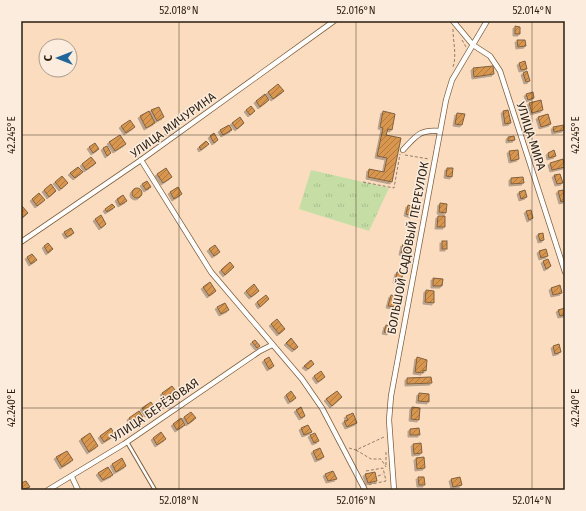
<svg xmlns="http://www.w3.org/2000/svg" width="586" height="511" viewBox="0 0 586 511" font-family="'Fira Sans',sans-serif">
<defs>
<pattern id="park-tufts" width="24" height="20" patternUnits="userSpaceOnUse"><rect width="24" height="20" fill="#c6dea6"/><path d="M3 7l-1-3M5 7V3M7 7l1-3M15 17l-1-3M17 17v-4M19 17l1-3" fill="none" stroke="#aabe8e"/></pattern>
<pattern id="building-hatch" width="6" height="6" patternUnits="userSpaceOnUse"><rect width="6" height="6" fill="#d8964f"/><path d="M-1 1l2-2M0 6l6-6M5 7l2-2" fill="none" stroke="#af7a40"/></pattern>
<filter id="shadow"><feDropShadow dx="-2" dy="2" stdDeviation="0" flood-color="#0004"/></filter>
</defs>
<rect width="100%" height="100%" fill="#fbdcbf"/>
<!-- park -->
<path fill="url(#park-tufts)" d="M311,170L389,188L369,231L299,209Z"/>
<!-- building -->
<g fill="url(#building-hatch)" stroke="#81603e" filter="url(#shadow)">
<path d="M515,26L520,27V34H515Z"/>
<path d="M517,40H525L526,46L518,47Z"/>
<path d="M525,61L527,69L521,70L519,63Z"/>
<path d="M493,66L494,74L474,77L473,68Z"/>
<path d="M527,71L530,81L526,82L523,73Z"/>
<path d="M278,84L284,91L273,99L268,92Z"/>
<path d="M533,92L534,98L528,100L526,94Z"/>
<path d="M265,94L269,100L260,107L256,101Z"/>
<path d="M541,100L543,110L532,113L529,103Z"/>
<path d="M251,106L255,111L250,115L246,110Z"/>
<path d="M159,107L164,117L157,121L151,110Z"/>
<path d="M508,110L511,123L505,124L503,111Z"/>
<path d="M149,111L155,123L146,128L140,116Z"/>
<path d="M383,111L395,114L392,130L388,129L386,135L401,138L392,182L368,177L369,169L384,172L387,158L377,156L383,128L380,127Z"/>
<path d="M457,113L465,114L462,125L455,124Z"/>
<path d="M548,114L551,124L541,127L538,117Z"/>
<path d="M240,117L244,123L237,129L232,123Z"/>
<path d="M130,120L135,127L126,133L121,126Z"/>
<path d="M229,125L232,130L223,135L220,130Z"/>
<path d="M564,125V130L554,132L553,127Z"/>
<path d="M214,133L218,140L214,143L210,136Z"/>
<path d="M120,135L126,144L115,151L109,142Z"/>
<path d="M514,136L515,140L508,141V137Z"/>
<path d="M206,141L209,144L201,150L199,147Z"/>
<path d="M95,143L99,149L93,153L89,147Z"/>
<path d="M107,146L111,153L107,156L103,148Z"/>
<path d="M518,150L519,159L511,161L509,151Z"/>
<path d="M554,150L556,156L549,158L548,153Z"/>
<path d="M91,157L96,163L86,170L82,164Z"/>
<path d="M563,159L565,167L552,170L550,163Z"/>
<path d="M78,167L83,172L75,178L70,173Z"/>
<path d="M166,168L172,177L163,183L157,174Z"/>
<path d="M447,168H453L452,177L446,176Z"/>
<path d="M560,174L563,183L557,184L554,175Z"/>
<path d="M62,176L68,183L61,189L55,182Z"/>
<path d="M523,177L524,183L511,184V178Z"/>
<path d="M147,181L151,187L146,190L142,184Z"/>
<path d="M51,184L56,191L49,197L44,190Z"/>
<path d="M178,187L182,194L174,199L170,192Z"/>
<circle cx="137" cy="193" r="5"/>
<path d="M525,190L527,197L521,199L519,192Z"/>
<path d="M563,190L565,201L561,202L558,191Z"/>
<path d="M39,193L45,200L37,206L32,199Z"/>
<path d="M123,195L127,201L120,205L117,199Z"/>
<path d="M440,203L447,204L446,213L439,212Z"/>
<path d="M112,204L115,207L107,212L105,209Z"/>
<path d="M408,205L414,207L412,216L406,214Z"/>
<path d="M22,206L28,213L22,218L21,207Z"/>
<path d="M531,210L533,218L529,220L526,211Z"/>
<path d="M101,215L106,224L101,228L95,219Z"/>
<path d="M438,216H445V227H437Z"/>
<path d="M71,228L74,233L67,237L64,232Z"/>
<path d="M543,233L544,240L540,241L538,234Z"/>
<rect x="442" y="241" width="5" height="8"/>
<path d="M48,243L53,249L48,253L44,246Z"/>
<path d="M403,244L408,245L406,254L401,253Z"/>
<path d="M215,245L220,252L214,256L209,249Z"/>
<path d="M546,249L548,256L541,258L539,251Z"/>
<path d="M32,254L37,260L31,264L27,257Z"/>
<path d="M548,259L551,266L546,269L543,261Z"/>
<path d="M230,262L234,267L225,275L221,270Z"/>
<path d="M397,272L403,273L401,282L395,281Z"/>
<path d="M433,278L443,279L442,286H433Z"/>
<path d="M210,282L216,291L209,296L203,287Z"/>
<path d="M254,284L259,291L251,297L246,291Z"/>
<path d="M560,285L562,293L553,295L551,288Z"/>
<path d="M426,290L434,291V303L425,302Z"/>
<path d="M266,295L269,299L260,307L257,302Z"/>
<path d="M391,295L400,297L399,301L397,300L395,307L388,306Z"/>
<path d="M225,303L229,310L221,314L217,307Z"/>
<path d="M565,308V315L560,316L558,310Z"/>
<path d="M277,319L285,329L279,334L271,324Z"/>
<path d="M386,325L391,326L389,333L384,332Z"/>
<path d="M291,338L298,347L294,350L286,343Z"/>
<path d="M255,340L260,346L257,348L252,342Z"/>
<path d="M559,344L561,352L555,354L553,346Z"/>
<path d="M269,357L274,366L269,369L264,360Z"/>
<path d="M417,357L427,360L426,371L423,370V373L415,372Z"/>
<path d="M311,360L314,364L308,369L304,366Z"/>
<path d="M321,371L325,377L318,382L314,376Z"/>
<path d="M431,377L432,383L407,384V378Z"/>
<path d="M172,386L178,394L168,401L162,393Z"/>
<path d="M291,391L296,398L290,402L286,395Z"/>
<path d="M337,391L342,397L332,406L326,399Z"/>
<path d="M419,393L429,394V402L418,401Z"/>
<path d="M151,402L156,410L147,415L142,408Z"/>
<path d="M301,407L305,416L301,418L296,410Z"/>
<path d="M412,407L420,408L419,420L411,419Z"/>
<path d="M139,411L143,417L133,425L129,418Z"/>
<path d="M191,412L196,418L188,424L184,417Z"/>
<path d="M353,413L357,423L347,427L344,421L348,420L346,416Z"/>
<path d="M181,418L185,425L177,430L173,424Z"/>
<path d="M308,425L312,432L304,435L301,428Z"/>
<path d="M111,428L115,435L104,442L100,436Z"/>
<path d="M419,428L420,435H410V429Z"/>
<path d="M161,432L166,439L157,445L153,438Z"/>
<path d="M90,433L98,446L89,452L81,439Z"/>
<path d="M315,433L319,441L314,443L310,435Z"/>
<path d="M421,443L422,453L414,454L413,444Z"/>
<path d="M320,448L324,457L317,460L313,451Z"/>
<path d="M67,451L73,460L62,467L56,457Z"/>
<path d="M424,457L425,468L417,469L416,458Z"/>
<path d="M122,458L126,466L116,472L112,464Z"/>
<path d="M108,467L113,475L103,480L98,473Z"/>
<path d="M333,471L337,479L328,481L325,474Z"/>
<path d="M375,472L377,481L368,483L365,474Z"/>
<path d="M418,477H424L425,485H419Z"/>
<path d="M460,477L462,485L453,487L451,479Z"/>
<path d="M26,481L30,487L21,490V483Z"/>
</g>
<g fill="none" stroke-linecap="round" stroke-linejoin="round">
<!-- lane casing -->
<g stroke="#805f3e" stroke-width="4.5">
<path id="lane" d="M127,442L155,490"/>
</g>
<!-- street casing -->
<g stroke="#805f3e" stroke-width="6">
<g id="street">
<path d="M453,21L473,45L490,56L500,71L565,272"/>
<path d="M403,150C416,136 420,129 440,131"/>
<path d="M141,160L211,272L302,379L322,408L365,490"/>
<path d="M21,242L141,160L334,21"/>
<path d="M72,477L78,490"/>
<path d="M48,490L124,444L260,351L272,345"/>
<path d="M394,490L389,420L391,396L446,100L452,80L487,21"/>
</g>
</g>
<!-- path -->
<g stroke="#927c66" stroke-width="1" stroke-dasharray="3 2" stroke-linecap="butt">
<path d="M453,29C453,42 457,55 453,67"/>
<path d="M462,40L466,47"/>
<path d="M405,155L429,159"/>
<path d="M363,182L394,188L400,154"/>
<path d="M349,448L356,450L384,437"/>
<path d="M356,450L371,459H381L386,467"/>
<path d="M386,465V452"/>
<path d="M366,471L383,468L386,481L367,485"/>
<path d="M378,476L383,474"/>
</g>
<!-- lane -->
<use href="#lane" stroke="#fff" stroke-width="2.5"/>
<!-- street -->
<use href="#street" stroke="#fff" stroke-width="4.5"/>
</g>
<!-- ticks -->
<path fill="none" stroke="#2b1e0f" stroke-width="1" stroke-opacity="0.45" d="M179,21V490M356,21V490M532,21V490M21,135H565M21,408H565"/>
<g text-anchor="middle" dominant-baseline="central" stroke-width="3" stroke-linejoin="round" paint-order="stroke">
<!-- street labels -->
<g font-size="12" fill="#2b1e0f" stroke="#fcecde">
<text transform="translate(173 125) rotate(-36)">УЛИЦА МИЧУРИНА</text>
<text transform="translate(531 136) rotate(72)">УЛИЦА МИРА</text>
<text transform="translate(408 248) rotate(-79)">БОЛЬШОЙ САДОВЫЙ ПЕРЕУЛОК</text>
<text transform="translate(155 410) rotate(-34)">УЛИЦА БЕРЁЗОВАЯ</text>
</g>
</g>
<!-- border -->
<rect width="586" height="511" fill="none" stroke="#fcecde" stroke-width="44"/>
<!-- north arrow -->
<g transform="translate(58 58) rotate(270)"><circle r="19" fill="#fcecde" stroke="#a89a8b"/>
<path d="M0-3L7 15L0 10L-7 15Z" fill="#21669b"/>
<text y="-6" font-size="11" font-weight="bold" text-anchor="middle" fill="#2b1e0f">С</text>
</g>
<rect x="22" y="22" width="542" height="467" fill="none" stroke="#2b1e0f" stroke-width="1.5"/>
<g font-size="10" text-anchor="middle" fill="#2b1e0f">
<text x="179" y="14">52.018°N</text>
<text x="356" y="14">52.016°N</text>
<text x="532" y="14">52.014°N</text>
<text transform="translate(575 135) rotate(-90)" y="4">42.245°E</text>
<text transform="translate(11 135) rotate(-90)" y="4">42.245°E</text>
<text transform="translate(575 408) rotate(-90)" y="4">42.240°E</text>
<text transform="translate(11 408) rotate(-90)" y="4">42.240°E</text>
<text x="179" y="504">52.018°N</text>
<text x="356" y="504">52.016°N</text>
<text x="532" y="504">52.014°N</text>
</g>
</svg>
